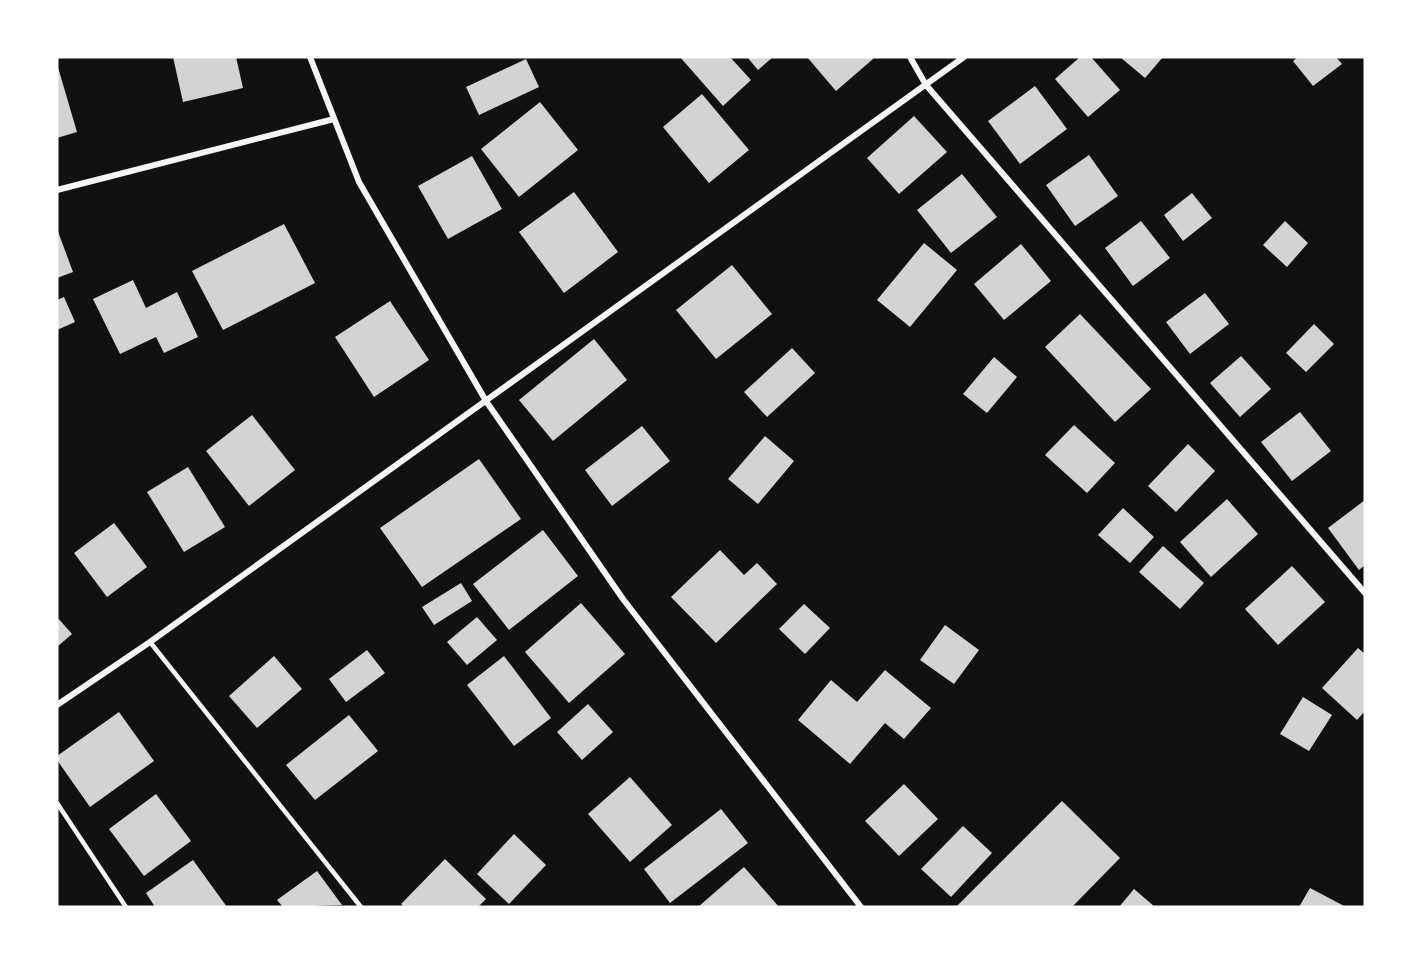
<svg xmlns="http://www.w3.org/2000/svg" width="1422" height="964" viewBox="0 0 1422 964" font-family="'Noto Sans',sans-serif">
<rect width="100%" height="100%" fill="#111"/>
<!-- building -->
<g fill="#d3d3d3">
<path d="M173,57H236L243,88L183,102Z"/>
<path d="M680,57H730L751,80L723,106Z"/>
<path d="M747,57H773L758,70Z"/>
<path d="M807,57H872L873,59L836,91Z"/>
<path d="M1080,57H1091L1120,90L1088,117L1055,79Z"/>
<path d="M1120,57H1163L1145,78Z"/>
<path d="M1298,57H1336L1342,64L1313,86L1293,61Z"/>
<path d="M526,59L539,87L479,115L466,87Z"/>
<path d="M57,64L77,132L57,138Z"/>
<path d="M1035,86L1067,129L1020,164L988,121Z"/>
<path d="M702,94L749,150L709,183L663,127Z"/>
<path d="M540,102L578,150L519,197L481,149Z"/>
<path d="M914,116L947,152L899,194L867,158Z"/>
<path d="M1089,155L1118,196L1075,226L1046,185Z"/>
<path d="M472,156L502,209L448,239L418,186Z"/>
<path d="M962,174L997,217L951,253L917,210Z"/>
<path d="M574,192L618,252L564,293L519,232Z"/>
<path d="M1192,193L1212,218L1183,241L1164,215Z"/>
<path d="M1141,221L1170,258L1133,286L1105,248Z"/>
<path d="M1285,221L1308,243L1287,267L1263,245Z"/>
<path d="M284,224L315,283L223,330L192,271Z"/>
<path d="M57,229L73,272L57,278Z"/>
<path d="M924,243L957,270L910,327L877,300Z"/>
<path d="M1021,244L1051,281L1004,320L974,284Z"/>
<path d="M732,265L772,314L716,359L676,310Z"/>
<path d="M133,280L146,308L177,292L198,337L164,353L156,337L120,354L93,299Z"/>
<path d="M1205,293L1229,324L1190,354L1166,322Z"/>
<path d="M64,297L75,322L57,330V300Z"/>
<path d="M390,301L429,360L374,397L335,337Z"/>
<path d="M1080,314L1151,389L1115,422L1045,347Z"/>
<path d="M1314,324L1334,344L1306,372L1286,353Z"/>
<path d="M594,339L627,380L553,441L519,400Z"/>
<path d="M792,348L815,373L767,417L744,392Z"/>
<path d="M1241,356L1271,389L1240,417L1210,383Z"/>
<path d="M994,357L1017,377L987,413L963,394Z"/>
<path d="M1300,412L1331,451L1292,481L1261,442Z"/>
<path d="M252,415L295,470L249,506L206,451Z"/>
<path d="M1074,425L1115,463L1087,493L1045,455Z"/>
<path d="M642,426L670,461L612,506L585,470Z"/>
<path d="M765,436L794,461L758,504L728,479Z"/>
<path d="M1188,444L1215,471L1176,512L1148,486Z"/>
<path d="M479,459L521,519L422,587L380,528Z"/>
<path d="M188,467L225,527L184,552L147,492Z"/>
<path d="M1227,499L1258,534L1211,577L1180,542Z"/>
<path d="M1365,500V565L1359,570L1328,528Z"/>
<path d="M1123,508L1154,537L1130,563L1098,535Z"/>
<path d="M114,523L147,567L107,597L74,553Z"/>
<path d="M543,530L578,576L509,630L473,584Z"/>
<path d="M1163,546L1204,583L1180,609L1139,572Z"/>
<path d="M720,550L744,575L757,563L777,584L716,643L671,597Z"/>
<path d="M1292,566L1325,602L1278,645L1245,609Z"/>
<path d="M461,583L472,601L434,625L422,607Z"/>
<path d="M581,603L625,654L569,703L525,652Z"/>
<path d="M804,604L830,628L805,654L779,629Z"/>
<path d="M57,617L72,634L57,647Z"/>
<path d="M477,617L497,640L467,665L447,642Z"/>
<path d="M945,625L979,650L954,684L920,660Z"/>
<path d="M1358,648L1365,654V711L1357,720L1322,688Z"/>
<path d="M367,650L385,673L346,702L329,679Z"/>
<path d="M274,656L302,689L257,728L229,696Z"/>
<path d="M504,656L551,718L514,746L467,685Z"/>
<path d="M885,670L931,708L904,739L885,723L850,764L798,720L831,680L857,702Z"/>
<path d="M1303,697L1332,715L1309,751L1280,734Z"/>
<path d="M588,704L613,732L582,760L557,732Z"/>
<path d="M119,712L154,761L90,807L57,760V756Z"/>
<path d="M349,715L378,751L315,800L286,765Z"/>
<path d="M630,777L672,825L630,862L588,814Z"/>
<path d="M904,784L938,819L899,856L865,821Z"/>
<path d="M156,794L191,841L144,876L109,829Z"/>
<path d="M1062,801L1120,858L1072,907H956Z"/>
<path d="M721,809L748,843L670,903L644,869Z"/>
<path d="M963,826L992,853L951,897L921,869Z"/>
<path d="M514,834L546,865L509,904L477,874Z"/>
<path d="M445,859L486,899L478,907H404L401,904Z"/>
<path d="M193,860L227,907H155L146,893Z"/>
<path d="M744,867L779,907H698Z"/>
<path d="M317,871L342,905L283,907L277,900Z"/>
<path d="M1310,888L1346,907H1299Z"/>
<path d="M1134,889L1155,907H1119Z"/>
</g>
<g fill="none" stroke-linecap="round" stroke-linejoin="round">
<!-- service -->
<g stroke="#f5f5f5" stroke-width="4.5">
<path d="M150,642L361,907"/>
<path d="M57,803L126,907"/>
</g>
<!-- minor -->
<g stroke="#f5f5f5" stroke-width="6">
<path d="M310,57L359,182L486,401L623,599L861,907"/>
<path d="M910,57L926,85L1365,593"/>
<path d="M57,190L334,119"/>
<path d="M57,705L150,642L964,57"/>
</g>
</g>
<!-- border -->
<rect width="1422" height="964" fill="none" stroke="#ffffff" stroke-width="117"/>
</svg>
